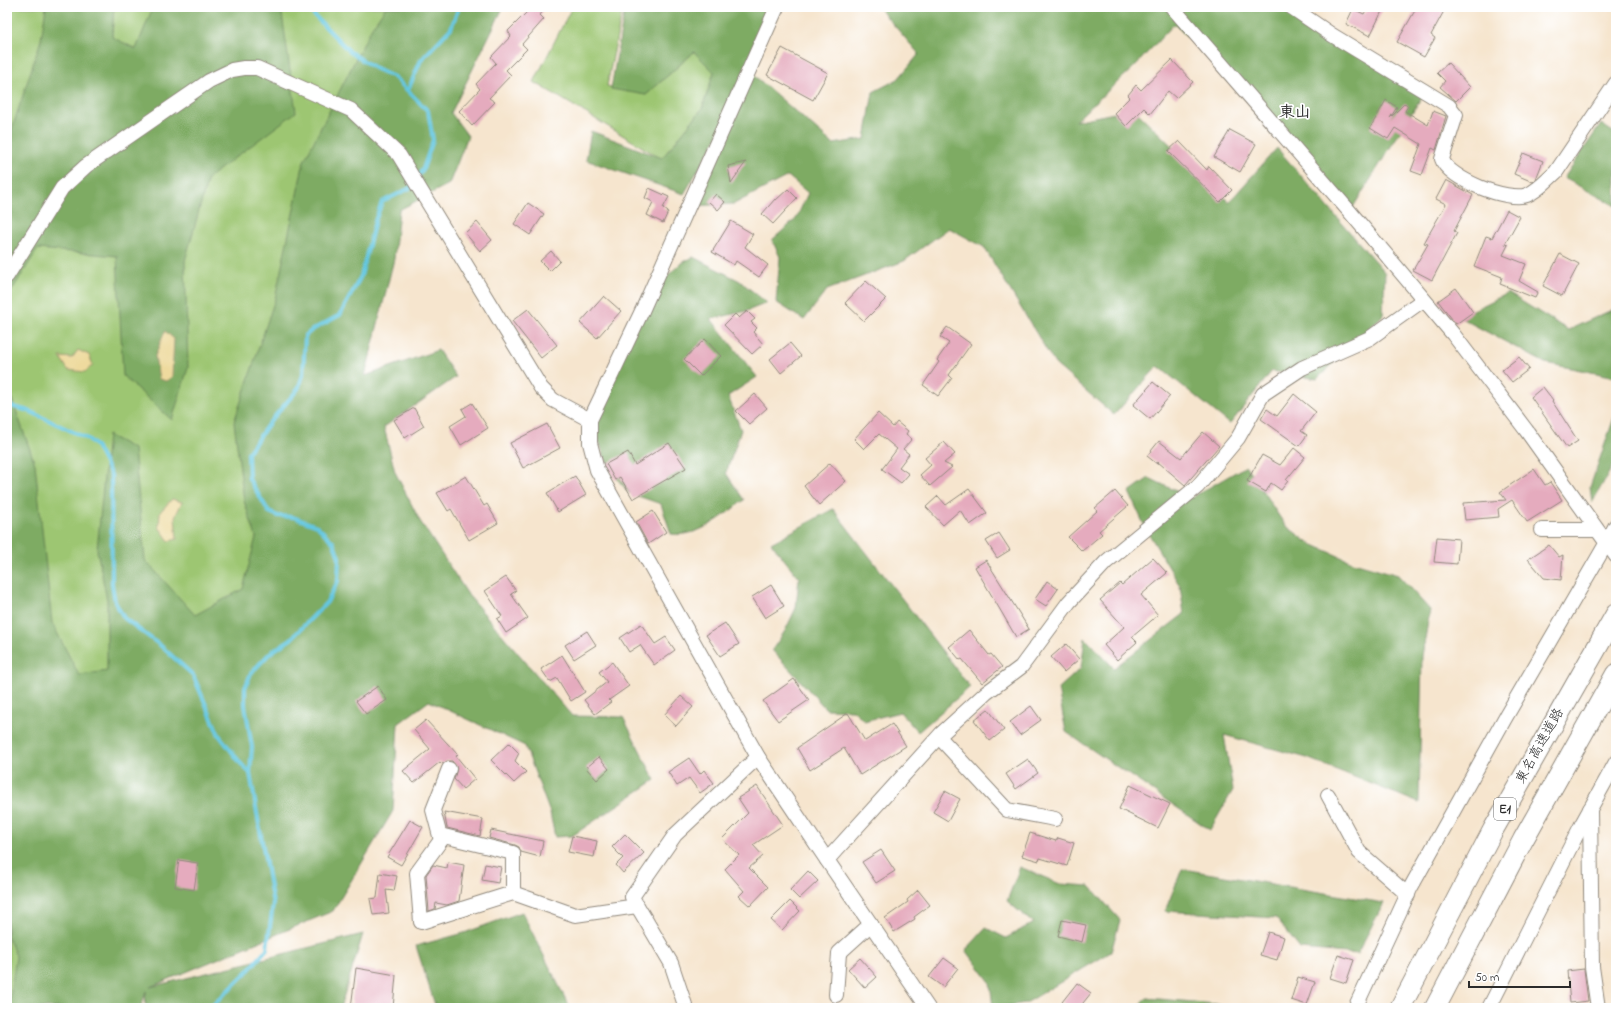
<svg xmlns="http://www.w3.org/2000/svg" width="1623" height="1015" viewBox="0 0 1623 1015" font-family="'Indie Flower','Klee One',sans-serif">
<rect width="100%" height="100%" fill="#fff"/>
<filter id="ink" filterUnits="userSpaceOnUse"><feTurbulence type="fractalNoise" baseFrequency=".025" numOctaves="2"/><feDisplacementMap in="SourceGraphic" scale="8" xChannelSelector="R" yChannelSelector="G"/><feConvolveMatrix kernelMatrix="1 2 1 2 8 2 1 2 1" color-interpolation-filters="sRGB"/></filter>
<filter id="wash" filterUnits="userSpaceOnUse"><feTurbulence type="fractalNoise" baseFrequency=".012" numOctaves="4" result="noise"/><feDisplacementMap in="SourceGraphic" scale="16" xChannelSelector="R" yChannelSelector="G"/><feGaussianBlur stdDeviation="0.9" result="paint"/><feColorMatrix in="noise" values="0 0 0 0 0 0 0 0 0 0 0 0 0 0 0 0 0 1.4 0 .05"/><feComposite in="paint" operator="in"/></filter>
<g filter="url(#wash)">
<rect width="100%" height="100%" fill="#f6e5ce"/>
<!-- green -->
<g fill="#9dc672" stroke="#64784e">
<path d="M7,7H440L355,422L78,1008H7Z"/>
<path d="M572,7H623L607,86L646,95L694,52L714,72L702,109L662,159L534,82Z"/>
</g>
<!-- forest -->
<g fill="#7eab64" stroke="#546b48">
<path d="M46,7H114L112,37L136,49L153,7H281L296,112L208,178L185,261L188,368L172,420L123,376L117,256L38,249L7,298V144L41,40Z"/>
<path d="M386,7H501L502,10L451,113L468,136L449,184L399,210L394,259L365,376L438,350L456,377L384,427L395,472L420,521L469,596L572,716L623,717L655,780L572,836L555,837L550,813L525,746L429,701L398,724L393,811L333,911L150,987L363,934L340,1008H145L146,991L141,1008H10L9,1006L16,956L7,935V394L12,399L35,464L52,623L79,675L107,671V600L97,550L108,435L134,449L145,560L195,615L243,589L256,537L244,501L234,422L275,299L304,161L372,27Z"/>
<path d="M625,7H767L730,113L749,71L833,144L865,139L873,92L898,79L919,54L878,7H1290L1425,92L1350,212L1242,88L1174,24L1134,67L1075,121L1134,109L1229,202L1277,148L1385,273L1383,315L1317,379L1272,371L1230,424L1158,366L1114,415L1055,364L984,247L949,228L904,261L827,290L804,320L776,302L780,257L772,240L796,219L808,193L788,176L734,204L689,206L725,124L684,194L586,160L591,131L662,158L702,109L714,72L694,52L646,95L611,89Z"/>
<path d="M1601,124L1616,134V206L1564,178Z"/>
<path d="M693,257L740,281L767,303L747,311L711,319L757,377L728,396L741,430L726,473L744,500C723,516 699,538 671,534L661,504L629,493L609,469L596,433L602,393L658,285L680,264Z"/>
<path d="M1508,293L1568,330L1616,308V377L1545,363L1459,317Z"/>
<path d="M1616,412V460L1592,503L1590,487Z"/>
<path d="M1246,466L1285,525L1309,543L1350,561L1398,575L1430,610L1422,656L1419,803L1307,758L1224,735L1233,790L1210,830L1066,732L1058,689L1081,668L1085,638L1114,668L1184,614L1180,586L1146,529L1129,492L1149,478L1191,498Z"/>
<path d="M833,509L970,687L918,732L900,712L864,721L853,710L826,709L772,650L785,631L796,608L799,578L771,543Z"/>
<path d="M1020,867L1060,884L1090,886L1120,920L1111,952L1026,1003L993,1008L990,982L966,950L986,928L1006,938L1033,923L1007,901Z"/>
<path d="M1182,869H1183L1384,903L1357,954L1300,949L1276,918L1165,911Z"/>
<path d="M522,912L570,1008H436L416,946L464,933Z"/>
<path d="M1147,998L1216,1004L1231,1008H1136Z"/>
</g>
<!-- sand -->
<g fill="#eeda9e" stroke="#8c8264">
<path d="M165,331L174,339L172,377L166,381L159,379L155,356Z"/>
<path d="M78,350L89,355L93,365L85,372L68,370L60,357L72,358Z"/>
<path d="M172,499L182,502L175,517L177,539L169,541L159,527L160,512Z"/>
</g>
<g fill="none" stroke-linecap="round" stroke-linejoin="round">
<!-- stream -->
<g stroke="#63c7e1" stroke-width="4">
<path d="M408,90L421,60L451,28L459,7"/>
<path d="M7,405L29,411L65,428L88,439L96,446L111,475L112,584L115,602L124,618L161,646L193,675L219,735L242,765L250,773"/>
<path d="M210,1008L248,971L267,949L273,904L250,773L252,747L245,705V688L251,673L270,653L291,639L327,602L338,581L339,557L333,542L317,526L293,517L278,516L269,512L249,479L248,453L269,423L298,389L303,375L305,336L312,330L340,315L361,276L375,221L382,202L410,188L423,169L433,140L428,111L394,77L376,69L350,52L306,7"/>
</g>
</g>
<g id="blocks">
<!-- building -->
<g fill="#e5abbe">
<path d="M532,7H546L540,15L544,19L522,44L527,49L506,70L511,75L489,98L495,102L472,126L459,111L480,89L476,84L496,63L491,57L511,36L508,31Z"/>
<path d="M1368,7H1384L1370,36L1346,24L1353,9L1364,14Z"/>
<path d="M1417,7H1436L1444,11L1431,35L1435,38L1424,57L1397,42Z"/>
<path d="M782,48L828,73L813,100L767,75Z"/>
<path d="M1172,60L1193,82L1176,98L1168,91L1150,114L1144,108L1126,126L1114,113L1130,97L1128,95L1136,85L1141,90Z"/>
<path d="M1448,63L1470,87L1456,101L1440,87L1445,81L1437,73Z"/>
<path d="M1386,100L1397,107L1390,118L1405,103L1408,106L1405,111L1428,125L1433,111L1446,116L1436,150L1432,148L1422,175L1411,171L1421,144L1395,128L1388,139L1370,128Z"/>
<path d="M1230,130L1256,144L1240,172L1214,157Z"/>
<path d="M1179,141L1207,170L1209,166L1232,190L1220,202L1168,151Z"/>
<path d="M1523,153L1543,161L1536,179L1533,182L1514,174Z"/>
<path d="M746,162L731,183L728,166Z"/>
<path d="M1446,180L1473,195L1454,231L1457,233L1432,280L1413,270L1428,244L1424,243L1446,204L1436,199Z"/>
<path d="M649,188L669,197L663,208L668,212L663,223L647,215L653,202L645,198Z"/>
<path d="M788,189L797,198L773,224L762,214L775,199L776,200Z"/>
<path d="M716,194L725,202L718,210L709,202Z"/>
<path d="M528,203L544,214L530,235L514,224Z"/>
<path d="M1507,210L1520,217L1505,244L1508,245L1503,255L1526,264L1519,281L1538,292L1535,298L1500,284L1502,277L1474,266L1486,236L1492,238Z"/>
<path d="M731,221L753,234L745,247L768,265L759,277L736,261L734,265L712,252Z"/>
<path d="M477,222L492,240L480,251L465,233Z"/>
<path d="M551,251L560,261L550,271L540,261Z"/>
<path d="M1560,254L1579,264L1562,296L1543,286Z"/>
<path d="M866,281L886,299L864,321L845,303Z"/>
<path d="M1456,288L1473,312L1456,324L1438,301Z"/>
<path d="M604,296L621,311L597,338L580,323Z"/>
<path d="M528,309L557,345L541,358L512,321Z"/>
<path d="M747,311L755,319L751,322L757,328L753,332L763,344L752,354L724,325L735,314L739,318Z"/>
<path d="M947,327L971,344L949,375L952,378L938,396L923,385L939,362L937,360L949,343L940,337Z"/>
<path d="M705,339L721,356L701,376L684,359Z"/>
<path d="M790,343L801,356L781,373L770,359Z"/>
<path d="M1519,357L1529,369L1512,382L1502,370Z"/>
<path d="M1153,382L1170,396L1150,419L1133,405Z"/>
<path d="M1543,387L1553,400L1552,401L1578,441L1567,448L1531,397Z"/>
<path d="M755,394L767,408L749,424L736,411Z"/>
<path d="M1294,394L1316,412L1301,431L1307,435L1299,446L1261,419L1267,409L1277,416Z"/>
<path d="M472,403L488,428L461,445L450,426L466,416L462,409Z"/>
<path d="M414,408L424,426L405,438L394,420Z"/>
<path d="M878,413L893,427L897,422L908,431L906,434L912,439L903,449L909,454L899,467L909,474L901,483L882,469L897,449L879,434L864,449L854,439Z"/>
<path d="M547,424L560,448L523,468L510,443Z"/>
<path d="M1203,432L1219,446L1185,485L1158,462L1157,464L1147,456L1159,441L1181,458Z"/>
<path d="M944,442L955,454L944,463L952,467L930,486L920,475L931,465L925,458Z"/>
<path d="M669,443L686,468L633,499L620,477L615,480L606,464L628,452L635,465Z"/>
<path d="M1294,448L1305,457L1286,480L1288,481L1281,490L1271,483L1266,492L1247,481L1262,455L1280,465Z"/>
<path d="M830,463L846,481L819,505L804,486Z"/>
<path d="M1534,469L1545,485L1550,482L1562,500L1527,522L1512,500L1498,509L1499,517L1465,520L1463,503L1506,500L1500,492Z"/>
<path d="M466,476L484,506L487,504L498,523L469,540L451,509L448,511L437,493Z"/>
<path d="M575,476L586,495L558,512L547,493Z"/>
<path d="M969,489L987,513L970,525L960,510L943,525L926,507L938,496L946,505Z"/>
<path d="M1115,491L1128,506L1099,531L1102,534L1082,551L1068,537L1097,511L1095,508Z"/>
<path d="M653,511L666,532L648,544L636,522Z"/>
<path d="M999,533L1010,550L997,558L986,541Z"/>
<path d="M1437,537L1459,539L1457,564L1434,562Z"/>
<path d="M1549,545L1559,557L1563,555L1561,580L1544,578L1528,559Z"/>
<path d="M1153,558L1167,573L1141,595L1158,615L1132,637L1137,642L1117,660L1104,645L1124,627L1100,600L1120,583L1122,585Z"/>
<path d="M986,560L1029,629L1016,637L975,567Z"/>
<path d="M506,577L516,591L511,594L528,618L506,633L497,619L502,616L485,591Z"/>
<path d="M1047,581L1058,589L1046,606L1035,599Z"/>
<path d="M771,585L784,606L765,618L752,597Z"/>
<path d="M725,623L739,644L720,656L706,635Z"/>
<path d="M641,624L655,644L666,637L675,650L654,665L640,645L629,652L620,638Z"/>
<path d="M969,630L989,655L991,654L1002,667L982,683L962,659L960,660L949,647Z"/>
<path d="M587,631L596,645L574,659L565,645Z"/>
<path d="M1066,644L1079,659L1064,672L1051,657Z"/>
<path d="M562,655L585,692L571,701L557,678L550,682L541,669Z"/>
<path d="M612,662L629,686L609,700L611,702L595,714L584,700L607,682L599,672Z"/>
<path d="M794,679L809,700L778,721L763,701Z"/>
<path d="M378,686L387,700L366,714L356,701Z"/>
<path d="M681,696L693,707L676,726L664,715Z"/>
<path d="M1031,706L1041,720L1020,735L1010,722Z"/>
<path d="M988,709L1004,730L990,741L974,720Z"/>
<path d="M848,713L865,741L892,724L906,746L860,775L844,748L810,770L797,748Z"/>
<path d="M426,720L458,755L456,756L475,779L463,789L454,779L457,768L452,761H447L442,764L440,762L414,783L403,771L430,749L414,730Z"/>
<path d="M509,743L519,753L515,761L526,772L514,783L491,760Z"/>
<path d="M599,757L609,769L597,780L586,768Z"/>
<path d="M689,758L700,774L704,770L714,783L700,793L689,778L677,786L668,772Z"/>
<path d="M1028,759L1038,773L1016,789L1006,774Z"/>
<path d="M1130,785L1170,804L1158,828L1119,809Z"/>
<path d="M757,786L783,825L753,845L763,856L749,868L768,887L750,906L739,896L744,891L725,869L739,855L722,839L748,813L738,798Z"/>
<path d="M945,791L960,799L948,821L933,812Z"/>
<path d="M444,812L483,819L480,836L447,828Z"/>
<path d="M410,820L423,827L401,865L387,857Z"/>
<path d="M491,830L543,841L540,857L521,852L519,847L515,845L489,838Z"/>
<path d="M1030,833L1056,841L1058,838L1074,843L1067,866L1040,858L1039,861L1022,856Z"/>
<path d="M625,834L644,853L623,873L616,865L623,858L612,847Z"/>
<path d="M572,836L597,841L594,857L568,852Z"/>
<path d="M881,850L895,871L876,883L862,862Z"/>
<path d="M179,860L198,863L194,890L175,887Z"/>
<path d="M448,862L464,865L459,901L447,905L436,903L435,909L429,911L426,875L433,865L447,868Z"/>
<path d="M485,864L501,867L498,883L482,880Z"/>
<path d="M808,871L818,881L799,899L790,890Z"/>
<path d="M380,873L397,876L394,891L386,890L389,913L373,915L370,899L377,898Z"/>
<path d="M918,890L930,905L914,917L915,919L894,932L885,918L908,902L907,900Z"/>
<path d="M790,901L800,911L782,930L771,920Z"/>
<path d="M1062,920L1086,925L1082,942L1058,936Z"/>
<path d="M1268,932L1284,937L1277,960L1260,955Z"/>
<path d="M1338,955L1354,960L1346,983L1330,978Z"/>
<path d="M860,958L877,977L865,988L848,969Z"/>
<path d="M944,958L958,968L943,987L929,977Z"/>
<path d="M356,968L396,975L393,1008H351Z"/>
<path d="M1584,969L1588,1001L1570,1003L1567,971Z"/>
<path d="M1298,977L1315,982L1307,1005L1291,1000Z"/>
<path d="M1077,983L1091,993L1079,1008H1070L1062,1002Z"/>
</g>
</g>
</g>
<g filter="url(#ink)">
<use href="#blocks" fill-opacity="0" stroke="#90887c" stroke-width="1"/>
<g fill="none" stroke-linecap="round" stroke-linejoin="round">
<!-- minor casing -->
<g stroke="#90887c" stroke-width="16">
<g id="minor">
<path d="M777,7L642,311L590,420V443L597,470L758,757L827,860L928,1008"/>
<path d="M1172,7L1350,212L1453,334L1526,430L1616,556"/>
<path d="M1291,7L1332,35L1449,106L1456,115L1442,159C1448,179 1508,202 1527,195C1538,191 1548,179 1556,172L1616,83"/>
<path d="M7,276L62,188L86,166L209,81L232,70L244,68H257L351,110L399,155L541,388L553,400L590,420"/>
<path d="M1542,530H1596"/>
<path d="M939,737L1007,810L1055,819"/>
<path d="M1328,795L1359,852L1408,895"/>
<path d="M1590,809L1592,967L1598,1008"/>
<path d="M441,840L433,810L449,769"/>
<path d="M827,860L941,734L986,693L1021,667L1069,602L1106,562L1198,486L1238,438L1263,394L1302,368L1370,338L1423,300"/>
<path d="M513,893L421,922L417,873L444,836L513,853V893L575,915L637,906"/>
<path d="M836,995L839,953L871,924"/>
<path d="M686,1008L671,963L632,897L675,835L758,757"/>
<path d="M1355,1008L1411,887L1505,718L1606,544L1616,525"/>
<path d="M1489,1008L1583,822L1616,762"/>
</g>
</g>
<!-- highway casing -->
<g stroke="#90887c" stroke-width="22">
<g id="highway">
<path d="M1400,1008L1493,830L1616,614"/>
<path d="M1435,1008L1523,840L1616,674"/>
</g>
</g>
<!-- minor -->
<use href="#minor" stroke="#fff" stroke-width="14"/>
<!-- highway -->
<use href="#highway" stroke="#fff" stroke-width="20"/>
</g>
</g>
<g text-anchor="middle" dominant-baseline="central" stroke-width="3.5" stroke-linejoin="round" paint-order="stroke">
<!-- shield labels -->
<rect fill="#fff" stroke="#6b6b6b" stroke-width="1" x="1494" y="798" width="22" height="22" rx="3"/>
<g font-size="13" font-weight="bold" fill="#2b2b2b">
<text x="1505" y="809">E1</text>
</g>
<!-- street labels -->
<g font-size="14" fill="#2b2b2b" stroke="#fff">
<text transform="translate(1540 746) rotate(-61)">東名高速道路</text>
</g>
<!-- quarter labels -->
<g font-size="16" font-weight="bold" fill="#2b2b2b" stroke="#fff">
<text x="1295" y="113">東山</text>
</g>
</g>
<!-- margin -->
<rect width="1623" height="1015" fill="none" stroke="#fff" stroke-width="24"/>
<!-- scale -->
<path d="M1469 981v6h101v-6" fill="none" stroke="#2b2b2b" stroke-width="2"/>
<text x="1475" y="981" font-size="12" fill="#2b2b2b" stroke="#ffffff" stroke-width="3" paint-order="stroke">50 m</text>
</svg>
